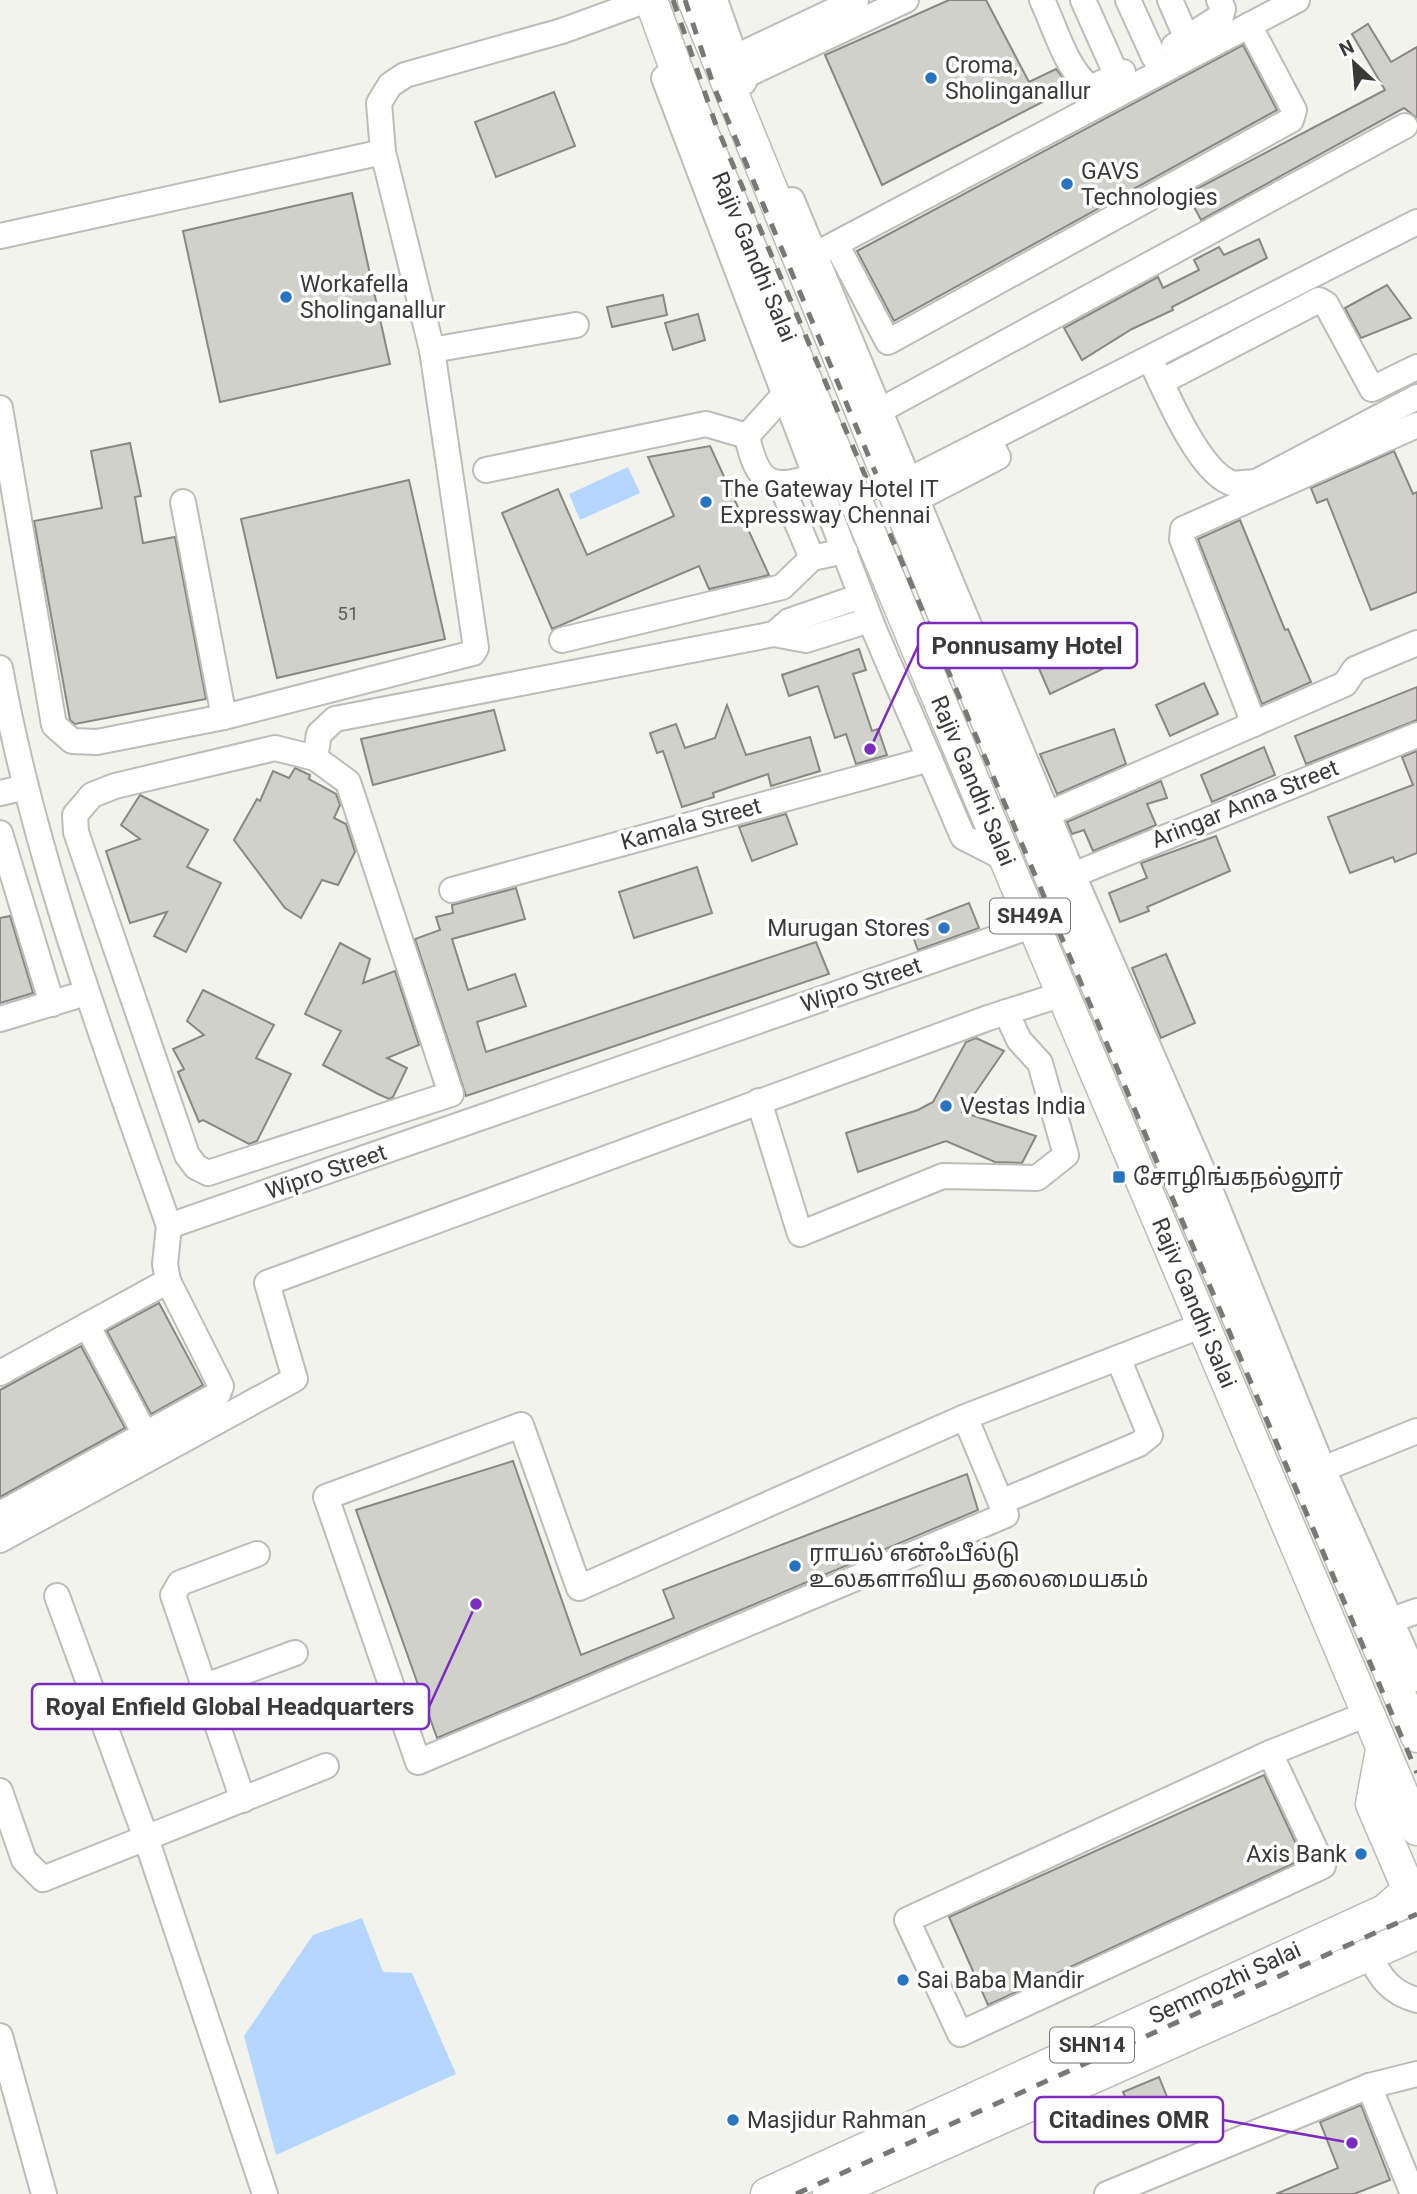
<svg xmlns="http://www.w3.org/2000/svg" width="1417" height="2194" viewBox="0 0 1417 2194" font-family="Roboto,'Noto Sans Tamil',sans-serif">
<rect width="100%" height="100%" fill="#f3f3ee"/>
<!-- water -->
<g fill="#b5d6fe">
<path d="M628,467L640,493L580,520L569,494Z"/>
<path d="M362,1918L383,1972L412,1973L456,2074L276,2155L244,2036L313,1935Z"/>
</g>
<!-- building -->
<g fill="#d1d1cc" stroke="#888783" stroke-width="2">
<path d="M949,0H986L1029,82L1056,69L1074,92L1060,99L1058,94L882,185L825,55Z"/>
<path d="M1368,24L1391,62L1417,47V118L1404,108L1201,220L1187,194L1385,90L1352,34Z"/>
<path d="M1243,45L1277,110L894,321L857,251Z"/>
<path d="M554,92L575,146L496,177L475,122Z"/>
<path d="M352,193L390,364L220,402L183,231Z"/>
<path d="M1259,239L1267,258L1172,307L1173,310L1132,329L1082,360L1064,328L1158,277L1163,288L1199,270L1194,260L1219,247L1224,255Z"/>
<path d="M1387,285L1411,318L1361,338L1345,308Z"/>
<path d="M663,295L667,315L612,327L607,307Z"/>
<path d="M698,314L705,340L673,350L665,323Z"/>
<path d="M130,443L141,496L135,497L143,543L175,537L206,699L75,724L70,720L34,521L102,508L91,451Z"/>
<path d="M710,446L769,575L709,589L699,566L552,629L502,513L558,489L587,555L674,516L648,457Z"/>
<path d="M1394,451L1413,494L1417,492V592L1371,610L1327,499L1317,503L1311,488Z"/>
<path d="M409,480L445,639L277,678L241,519Z"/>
<path d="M1240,520L1285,630L1288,629L1311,682L1262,704L1198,539Z"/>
<path d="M1114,628L1128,657L1050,694L1037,664Z"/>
<path d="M859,649L866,670L853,674L872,731L878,729L887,755L856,764L846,734L835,738L818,686L789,696L782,675Z"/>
<path d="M1204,683L1218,714L1170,736L1156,705Z"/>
<path d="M1417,687V720L1306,764L1295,736Z"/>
<path d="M727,705L746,755L810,737L820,771L771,786L768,774L713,793L714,797L682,807L663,751L657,753L650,733L676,724L685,748L715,738Z"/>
<path d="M494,710L505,750L373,785L361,739Z"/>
<path d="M1114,729L1126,764L1057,794L1040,754Z"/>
<path d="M1264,747L1275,775L1212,802L1201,775Z"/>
<path d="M1417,751V853L1395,862L1393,857L1350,873L1328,817L1413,785L1402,757Z"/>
<path d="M295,768L310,775L309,779L336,794L340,805L334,818L346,824L355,852L338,885L322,880L301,918L285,908L234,840L257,799L260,801L273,771L289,778Z"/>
<path d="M1161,781L1167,798L1147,804L1156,825L1093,851L1084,830L1072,834L1067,822Z"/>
<path d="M140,795L208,830L187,867L221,883L186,952L154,936L167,912L130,923L106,851L140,839L121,825Z"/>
<path d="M786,814L797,844L752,861L739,827Z"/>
<path d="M1216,836L1230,871L1147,907L1149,911L1120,922L1109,893L1147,878L1141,863Z"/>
<path d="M697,867L712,913L634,938L619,892Z"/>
<path d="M516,888L525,919L452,939L468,990L515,974L526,1006L477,1022L486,1052L816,942L829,974L466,1096L415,939L440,930L436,917L453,913L452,905Z"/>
<path d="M969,903L979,928L918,950L909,926Z"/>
<path d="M10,916L33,993L0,1003V918Z"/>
<path d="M340,943L370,959L363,983L395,971L419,1045L387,1058L407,1068L393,1097L389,1099L378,1094L323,1065L341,1031L305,1014Z"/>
<path d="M1166,954L1195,1023L1161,1038L1132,968Z"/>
<path d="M203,990L274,1025L256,1058L291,1074L257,1141L249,1144L203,1120L199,1122L178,1072L184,1069L173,1049L204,1035L187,1021Z"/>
<path d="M976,1038L1004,1051L962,1112L1036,1136L1022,1163L995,1162L946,1141L858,1172L846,1133L918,1110L933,1102L966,1042Z"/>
<path d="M159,1303L203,1385L151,1414L107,1331Z"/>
<path d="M81,1346L125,1428L0,1497V1390Z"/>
<path d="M513,1461L581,1655L674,1618L663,1590L967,1474L978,1510L437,1738L356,1510Z"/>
<path d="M1264,1775L1303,1859L988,2005L949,1917Z"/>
<path d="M1159,2077L1178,2124L1143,2139L1123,2092Z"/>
<path d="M1361,2105L1390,2180L1354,2194H1276L1338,2168L1320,2122Z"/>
</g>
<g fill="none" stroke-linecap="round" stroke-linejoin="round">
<!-- minor casing -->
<g stroke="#bdbcb8" stroke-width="28">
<g id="minor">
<path d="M715,0L744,82"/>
<path d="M1042,0C1055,27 1066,70 1091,88L1123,72"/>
<path d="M1083,0L1117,76"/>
<path d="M1128,0L1154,57"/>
<path d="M1170,0L1187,39"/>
<path d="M1174,46L1221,16L1223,9L1219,0"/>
<path d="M721,64L856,0"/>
<path d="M742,77L906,0"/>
<path d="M664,78L873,627L963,837L1006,859"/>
<path d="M792,200L1073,875L1201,1167L1323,1469L1417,1679"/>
<path d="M0,236L383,152"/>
<path d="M836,244L888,342L1291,120L1294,110L1249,25"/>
<path d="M822,251L1297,0"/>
<path d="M432,350L576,325"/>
<path d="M1150,359C1165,390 1197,468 1229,482C1235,485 1248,482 1256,482L1417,397"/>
<path d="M1161,382L1319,300L1326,304L1372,389L1417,367"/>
<path d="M783,396L747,436C757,482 769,492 814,476"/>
<path d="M0,408L54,725L72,741L97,742L224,717L473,653L476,648L432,350L383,152L379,103L390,85L405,75L562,31L636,4"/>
<path d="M879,411L1405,126"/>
<path d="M486,470L706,424L747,436"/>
<path d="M907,481L1417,222"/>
<path d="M781,485L812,558"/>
<path d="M915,500L998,457L989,440"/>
<path d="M183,502L224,717"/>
<path d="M774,634L789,621L861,596"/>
<path d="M562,640L782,587L812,558L845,551"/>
<path d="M0,668C35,860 104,1042 169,1226L165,1264L168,1281"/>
<path d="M1254,724L1182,539L1183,529L1417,425"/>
<path d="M315,758L348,782L451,1094L208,1173L196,1167L187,1155L76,832L75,815L92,795L115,786L275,748L315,758L319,734L335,719L774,634L806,640L870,620"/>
<path d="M0,793L26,787"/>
<path d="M1048,814L1345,684L1355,669L1417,643"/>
<path d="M0,833L52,1004"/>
<path d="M1073,875L1417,735"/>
<path d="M452,890L930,759"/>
<path d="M0,1019L86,993"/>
<path d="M759,1101L800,1234L943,1176L1037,1178L1066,1155L1040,1063L1019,1040L1006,1012"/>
<path d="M169,1226L1034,925"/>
<path d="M87,1325L146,1436"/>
<path d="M0,1373L168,1281L221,1386L218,1394L0,1514"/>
<path d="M965,1417L1006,1515L418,1762L326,1497L521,1425L579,1588L965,1417L1203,1325"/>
<path d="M1323,1469L1417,1431"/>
<path d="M1001,1502L1139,1444L1150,1435L1118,1358"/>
<path d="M0,1540L295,1379L267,1283L988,1018L1063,994"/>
<path d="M57,1596L146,1838L265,2194"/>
<path d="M1392,1620L1417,1611"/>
<path d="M203,1687L295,1653"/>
<path d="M1270,1753L1323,1866L960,2034L907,1920L1270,1753L1367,1714"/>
<path d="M0,1791L24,1860L43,1879L326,1766"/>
<path d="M243,1800L173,1595L180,1583L257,1554"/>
<path d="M1369,1954C1380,1978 1391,1993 1417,2000"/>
<path d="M0,2036L44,2194"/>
<path d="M1369,2086L1413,2194"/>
<path d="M1107,2194L1369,2086L1417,2074"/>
</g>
</g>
<!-- major casing -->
<g stroke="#bdbcb8" stroke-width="35">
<g id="major">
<path d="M651,0L682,85L1017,886L1417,1829"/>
<path d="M694,0L1049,872L1417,1736"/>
<path d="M1382,1750L1372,1804L1406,1883L1404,1894L1388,1908"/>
<path d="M767,2194L1417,1896"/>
<path d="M829,2194L1417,1933"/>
</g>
</g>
<!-- minor -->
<use href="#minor" stroke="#fff" stroke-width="24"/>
<!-- major -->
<use href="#major" stroke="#fff" stroke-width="32"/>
<!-- rail -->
<g stroke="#787876" stroke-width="5" stroke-dasharray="12 12" stroke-linecap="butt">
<path d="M673,0L716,125L1417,1773"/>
<path d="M685,0L714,87L876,474"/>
<path d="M796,2194L1417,1914"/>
</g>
</g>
<!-- markers -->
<g fill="#2973c3" stroke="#fff" stroke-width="2.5">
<circle cx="931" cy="78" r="7"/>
<circle cx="1067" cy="184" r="7"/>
<circle cx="286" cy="297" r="7"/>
<circle cx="706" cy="502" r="7"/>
<circle cx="944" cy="928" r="7"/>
<circle cx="946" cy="1106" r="7"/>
<rect x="1112" y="1170" width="14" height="14" rx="3.5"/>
<circle cx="795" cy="1566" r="7"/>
<circle cx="1361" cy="1854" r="7"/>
<circle cx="903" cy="1980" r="7"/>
<circle cx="733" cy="2120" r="7"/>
</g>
<g text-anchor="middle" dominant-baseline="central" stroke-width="7" stroke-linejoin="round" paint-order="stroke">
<!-- number labels -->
<g font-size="19" fill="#5f5f5d">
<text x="348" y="613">51</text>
</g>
<!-- shield labels -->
<g fill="#fff" stroke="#747474" stroke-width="2">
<rect x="990" y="898.5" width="80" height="35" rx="5"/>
<rect x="1050" y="2027.5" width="84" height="35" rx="5"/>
</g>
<g font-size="21" font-weight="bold" fill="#393938">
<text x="1030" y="916">SH49A</text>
<text x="1092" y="2045">SHN14</text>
</g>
<!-- poi labels -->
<g font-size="23" fill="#393938" stroke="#fff" text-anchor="start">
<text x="945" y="65">Croma,<tspan x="945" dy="26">Sholinganallur</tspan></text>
<text x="1081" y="171">GAVS<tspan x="1081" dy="26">Technologies</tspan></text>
<text x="300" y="284">Workafella<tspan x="300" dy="26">Sholinganallur</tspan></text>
<text x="720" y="489">The Gateway Hotel IT<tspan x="720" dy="26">Expressway Chennai</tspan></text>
<text x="930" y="928" text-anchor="end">Murugan Stores</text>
<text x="960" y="1106">Vestas India</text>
<text x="1133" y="1177">சோழிங்கநல்லூர்</text>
<text x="809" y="1553">ராயல் என்ஃபீல்டு<tspan x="809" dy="26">உலகளாவிய தலைமையகம்</tspan></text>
<text x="1347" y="1854" text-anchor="end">Axis Bank</text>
<text x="917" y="1980">Sai Baba Mandir</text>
<text x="747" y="2120">Masjidur Rahman</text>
</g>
<!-- street labels -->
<g font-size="23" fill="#393938" stroke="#fff">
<text transform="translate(754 257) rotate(67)">Rajiv Gandhi Salai</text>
<text transform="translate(973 781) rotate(67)">Rajiv Gandhi Salai</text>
<text transform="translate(1245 804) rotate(-22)">Aringar Anna Street</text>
<text transform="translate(691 824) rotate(-15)">Kamala Street</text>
<text transform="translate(861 985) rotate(-19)">Wipro Street</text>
<text transform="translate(326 1172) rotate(-19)">Wipro Street</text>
<text transform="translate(1194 1303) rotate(67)">Rajiv Gandhi Salai</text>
<text transform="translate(1225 1983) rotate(-25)">Semmozhi Salai</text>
</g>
</g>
<!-- callouts -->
<path fill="none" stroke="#7b2cbf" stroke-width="2.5" d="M870 749L918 646M476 1604L429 1707M1352 2143L1223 2120"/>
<g fill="#7b2cbf" stroke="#fff" stroke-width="2.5">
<circle cx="870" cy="749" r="7"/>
<circle cx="476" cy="1604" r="7"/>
<circle cx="1352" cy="2143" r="7"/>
</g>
<g fill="#fff" stroke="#7b2cbf" stroke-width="2.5">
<rect x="918" y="623" width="219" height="45" rx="7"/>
<rect x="32" y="1684" width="397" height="45" rx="7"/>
<rect x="1035" y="2097" width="188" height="45" rx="7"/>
</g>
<g font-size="24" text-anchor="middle" font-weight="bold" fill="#393938">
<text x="1027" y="654">Ponnusamy Hotel</text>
<text x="230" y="1715">Royal Enfield Global Headquarters</text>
<text x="1129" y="2128">Citadines OMR</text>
</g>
<!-- north arrow -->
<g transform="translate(1354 63) rotate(334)" stroke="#ffffff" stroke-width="5" paint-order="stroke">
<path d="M0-5L12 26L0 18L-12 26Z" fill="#393938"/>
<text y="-10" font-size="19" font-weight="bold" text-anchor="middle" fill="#393938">N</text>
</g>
</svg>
